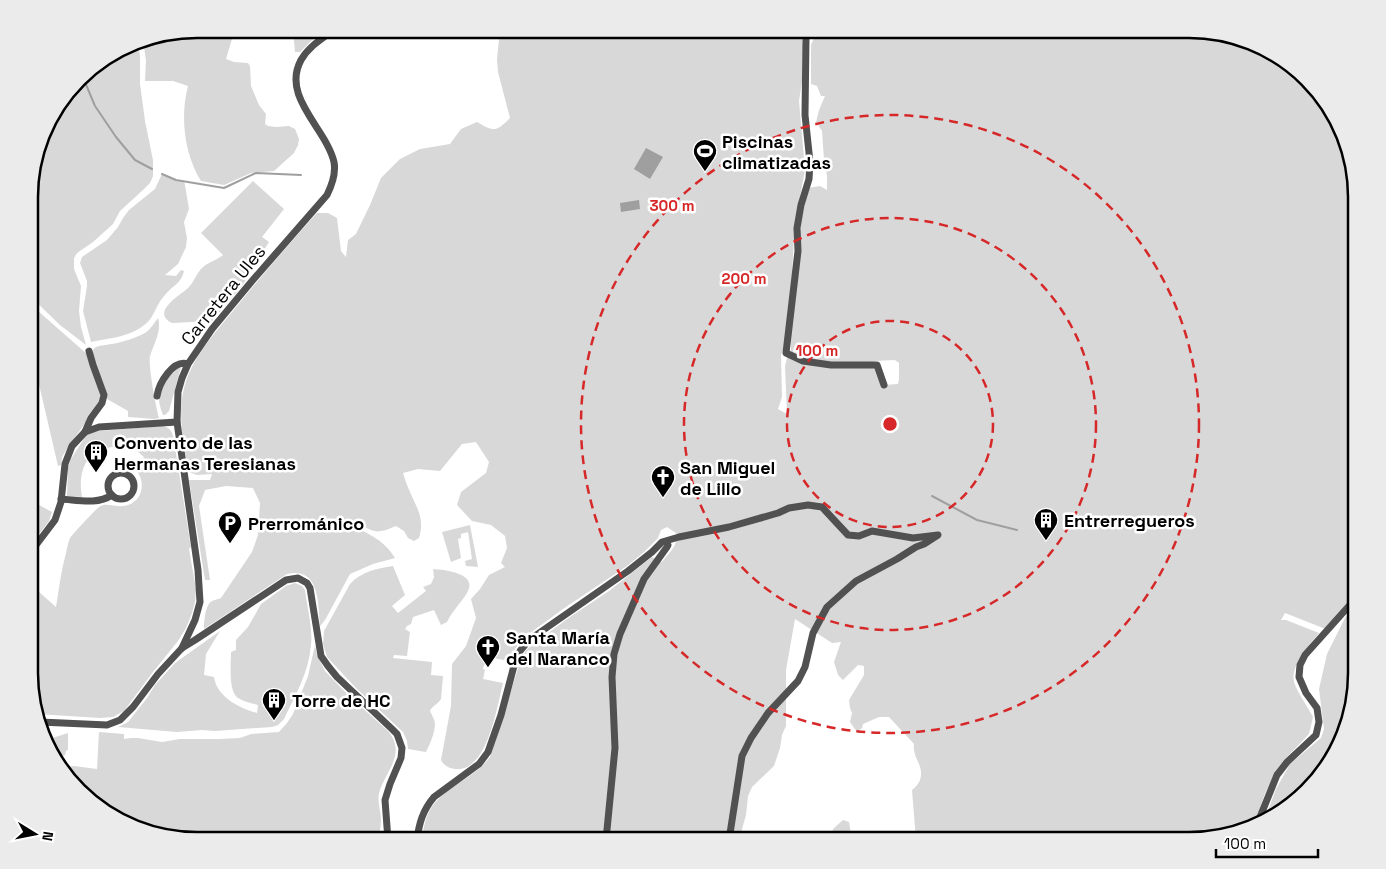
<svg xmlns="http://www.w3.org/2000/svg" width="1386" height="869" viewBox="0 0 1386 869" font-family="'Space Grotesk',sans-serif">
<rect width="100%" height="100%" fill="#fff"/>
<!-- green -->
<g fill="#d8d8d8" fill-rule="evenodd">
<path d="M196,29H235L226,59L234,62L248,63L250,66L251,86L259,105L266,114L265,124L268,126L276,127L289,126L295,129L299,139L298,145L294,153L274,171L251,173L224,185L201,181C184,154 180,116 188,86L173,81H145L146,61L143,39Z"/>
<path d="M293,29H327L311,41L300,52H295Z"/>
<path d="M500,29H800L803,45L802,81L799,101L805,170L799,202L794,237L791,292L785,345L781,355L782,397L778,409L787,414L785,366L787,358L791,352V328L801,222L808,188L820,186L827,190V176L824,160L822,131L816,122L819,110L825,96H821L817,86L811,84V45L814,38V32L809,29H1190L1243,38L1283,57L1335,112L1357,185V597L1326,628H1323L1285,613L1281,620H1286L1319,633C1310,644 1290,666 1294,682C1297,692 1308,707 1313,717L1309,734L1283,761L1276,770L1264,796L1255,823L1200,840H916L912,790C915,788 919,783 920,780C925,766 912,758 914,744L889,717H879L863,724L862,728L857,732L850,722L852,713L850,708L849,700L864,675V666L858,665L843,680L838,675L834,662L841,642L832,643L795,619L786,670V726L782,735L780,748L774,766L752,787L748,796L746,815L739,840H422C423,830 425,819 430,810C441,789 475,778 490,757L520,662L526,650L533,644L570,617L609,591L652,557L662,562C669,553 679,545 676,533L667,527L661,530L658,538L644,552L627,566L563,609L522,639L515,649L509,661L488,657L486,665H484L483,669L485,670L483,679L503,683C497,706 488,770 457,769C450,769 444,766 441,760L451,706L452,664L466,646L476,618L471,599L480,589L489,575L505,567L501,563L507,548L505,536L491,525L472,521L457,505L461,492L486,473L489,462L476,442L462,444L440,471L418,469L403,473C405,479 407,486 410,492C417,509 425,518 419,538L414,541L408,538L404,531L396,526C374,535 377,532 356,523L354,526C371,536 383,539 395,558L373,564L350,574L325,620L320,626C318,604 320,566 287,574L204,629C204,622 205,605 212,601C214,600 219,599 221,598L252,552L258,535L260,503L253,488L226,486L205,490L199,506L210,580H205L189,480H210L212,474L197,475L189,472C184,447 178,418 183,393C190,358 216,332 237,306C263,274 290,243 317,213H328L337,218L341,251L346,257L348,240L356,234L370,205L381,178L400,159L420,149L450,144L461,129L477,122C494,132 496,132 510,118L498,72L497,59ZM895,360L899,363V379L898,384L884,385L874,361Z"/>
<path d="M138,40L140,57V84L145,121L153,160V176L150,183L144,189L120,211L113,224L93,242L77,253L74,258V269L81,286L79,311L81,327L86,345L60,325L30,296V175L46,122L86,71L132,41Z"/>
<path d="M162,174L176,180L184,181L185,185L189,209L184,222L187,238L186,247L178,264L165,275L176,276L181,270L184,271C181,284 173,285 165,295C159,301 156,310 151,318C138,336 111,338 91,342L83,311L87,286V281L80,263L82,257L107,240L118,227L123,218L129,210L155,189Z"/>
<path d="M253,181L284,209L262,237L269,242L242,286L212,321L172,323C151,313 178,296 187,289C194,283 196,273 203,267C209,262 217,260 223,255L201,233Z"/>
<path d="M30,304L87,354L90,367L101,393L99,401L87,417L86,422L70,444L62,457L61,465L58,466L38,380L30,358Z"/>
<path d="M158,318C162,331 154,343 150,356C148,366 156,407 159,418L154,419L128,417V411L107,399C106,383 95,370 93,354C93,350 93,349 96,347C101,345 107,345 112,344C122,342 136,338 145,333C151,329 154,323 158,318Z"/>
<path d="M181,367L169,411L165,415H163C161,410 159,404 159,399C160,387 170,370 181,367Z"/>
<path d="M163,426C171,428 173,433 174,441L189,535L191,547L189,549L196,589L195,602L192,613L186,628L178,641L153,672L124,711L113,717L100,718L37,714L30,694V584L56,607C59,589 61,571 66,553C67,549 68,542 70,538C71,536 96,509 99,507C106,501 118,509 128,505C143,500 146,481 136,470L144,457C140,454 136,449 131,448C126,445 118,446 112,447C106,448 99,449 94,453C81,463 79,482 82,497L67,496L68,467L71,459L85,437L90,433L99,431Z"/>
<path d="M30,500L52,512L49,521L30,546Z"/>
<path d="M470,525L478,567L466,566L465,561L472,559L468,532L461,534V538L458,539L461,558L451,562L442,532Z"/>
<path d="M393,566L405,595L392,606L398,613L426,591L423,587L431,584L434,577L433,569C445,570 479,573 467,593C460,604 453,610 447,622L441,625L434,610L413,617L411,624L407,626L405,629L410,632L407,656L394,655L393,658L432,662L431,675L443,676L441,699C438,704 432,706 430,711C432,715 434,719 435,723C435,733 430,744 426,752L408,749L407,741L403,732L356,688L327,657L323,644L324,631L350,584C362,571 376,569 393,566Z"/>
<path d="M295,583L302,586L305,590C307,607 313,629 311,645C309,672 295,696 284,719L278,725L272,727L215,731L202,730L177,732L118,727L128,722L147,698L155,685L175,663L220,631L206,654L204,675L214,677C217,697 239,708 257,713L258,705C251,703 244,702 238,698C228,691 231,664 231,652L236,650V640L248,627L261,604L286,586Z"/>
<path d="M1357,605V683L1329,766L1274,818L1264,821L1276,789L1290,764L1321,738L1324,729L1319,689L1327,654L1345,618Z"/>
<path d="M315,645L317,655L325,671L347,694L388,731C407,754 386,770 379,793C377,801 381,812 381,820C381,827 379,834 378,840H196L164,836L155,827L141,821L114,817L103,812L51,757L46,740L68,733V750L66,751L65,755L60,757V763L63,764V767L74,766L97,769L99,732L124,734V739L131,738H138L162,742L180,739H220L240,738L251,734L279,732L287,723L293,714L308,676Z"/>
<path d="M843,820L849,822L852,840H830L833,829Z"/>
</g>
<!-- water -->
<g fill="#9f9f9f">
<path d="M646,148L663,157L650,179L634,169Z"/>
<path d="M639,200L640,209L621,212L620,203Z"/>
</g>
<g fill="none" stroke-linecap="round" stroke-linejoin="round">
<!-- stream -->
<g stroke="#9f9f9f" stroke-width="2">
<path d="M82,75L95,106L116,137L135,160L152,169"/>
<path d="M162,174L176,180L224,188L256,173L301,175"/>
<path d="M932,496L977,520L1017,530"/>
</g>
<!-- street -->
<g stroke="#515151" stroke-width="7">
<path d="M804,29L806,38L805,115L810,162L809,179L801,205L797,228L798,251L786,353L803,361L831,365H877L884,385"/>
<path d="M157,396C159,383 173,359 188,364"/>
<path d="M85,432L91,418L102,403L104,395L93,365L89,351"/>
<circle cx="121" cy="486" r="13"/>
<path d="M61,499C78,500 97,505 112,495"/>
<path d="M30,553L55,520L61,502L65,464L72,446L85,432L99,427L177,422"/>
<path d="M182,648L195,620L200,602L198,570L177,422L178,392L182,378L188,364L212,329L252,281L327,195C332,185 336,173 334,162C326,128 281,97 301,60C309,46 323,38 335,29"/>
<path d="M40,722L107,725L120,720L133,707L158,674L182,648L195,640L286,580L298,578L307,583L310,588L321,656L328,666L337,677L392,729L397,734L402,748L401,758L390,784L385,800L388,840"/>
<path d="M1258,822L1277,775L1287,762L1316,735L1319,722L1317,708L1306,693L1299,677L1300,665L1305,655L1357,597"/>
<path d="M417,840C419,823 423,810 434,797L479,764L488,752L501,715L515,662L520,651L529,640L628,571L652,552L662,542L679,537L729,527L778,513L789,508L808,505L822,507L848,535L859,536L872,531L913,538L938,535L924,544L916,547L897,559L856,581L827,607L813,633L805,667L798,681L768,713L751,738L742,756L729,840"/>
<path d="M606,840L615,748L612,677L614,654L620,634L644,579L667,547L668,545L666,542"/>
</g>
</g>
<!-- distance rings -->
<g fill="none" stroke="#d62828" stroke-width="2.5" stroke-dasharray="9 6">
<circle cx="890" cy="424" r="103"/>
<circle cx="890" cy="424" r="206"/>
<circle cx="890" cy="424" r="309"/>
</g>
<!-- icons -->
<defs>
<g id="stadium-pin" transform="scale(1.25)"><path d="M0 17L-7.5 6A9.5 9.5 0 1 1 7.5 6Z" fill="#000" stroke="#fff"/><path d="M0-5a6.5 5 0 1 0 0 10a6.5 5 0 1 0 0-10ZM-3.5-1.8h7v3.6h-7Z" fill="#fff"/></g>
<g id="building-pin" transform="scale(1.25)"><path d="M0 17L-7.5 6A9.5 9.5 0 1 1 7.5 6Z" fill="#000" stroke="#fff"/><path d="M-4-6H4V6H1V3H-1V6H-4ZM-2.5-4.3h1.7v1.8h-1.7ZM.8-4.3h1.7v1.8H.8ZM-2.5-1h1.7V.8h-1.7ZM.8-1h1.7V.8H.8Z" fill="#fff"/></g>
<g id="church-pin" transform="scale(1.25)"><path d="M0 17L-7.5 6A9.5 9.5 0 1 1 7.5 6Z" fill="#000" stroke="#fff"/><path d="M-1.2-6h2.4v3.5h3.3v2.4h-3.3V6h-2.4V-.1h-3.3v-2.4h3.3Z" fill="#fff"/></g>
<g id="parking-pin" transform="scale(1.25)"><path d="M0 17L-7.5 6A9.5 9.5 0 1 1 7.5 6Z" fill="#000" stroke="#fff"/><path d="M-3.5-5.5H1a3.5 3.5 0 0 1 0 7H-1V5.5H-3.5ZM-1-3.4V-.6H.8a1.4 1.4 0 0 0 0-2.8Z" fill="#fff"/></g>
</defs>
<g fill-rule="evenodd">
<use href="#stadium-pin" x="705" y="151"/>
<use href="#building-pin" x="96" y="452"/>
<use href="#church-pin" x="663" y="477"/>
<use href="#building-pin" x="1046" y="520"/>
<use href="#parking-pin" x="230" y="523"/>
<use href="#church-pin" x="488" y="647"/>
<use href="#building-pin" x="274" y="700"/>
</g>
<g text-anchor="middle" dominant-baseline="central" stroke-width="5" stroke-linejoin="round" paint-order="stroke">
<!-- poi labels -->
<g font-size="18" font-weight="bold" fill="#000" stroke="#fff" text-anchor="start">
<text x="722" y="141">Piscinas<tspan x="722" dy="21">climatizadas</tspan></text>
<text x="114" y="442">Convento de las<tspan x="114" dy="21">Hermanas Teresianas</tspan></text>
<text x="680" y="467">San Miguel<tspan x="680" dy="21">de Lillo</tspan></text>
<text x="1064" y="520">Entrerregueros</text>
<text x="248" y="523">Prerrománico</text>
<text x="506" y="637">Santa María<tspan x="506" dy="21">del Naranco</tspan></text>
<text x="292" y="700">Torre de HC</text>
</g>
<!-- street labels -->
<g font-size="18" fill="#000" stroke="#fff">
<text transform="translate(223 295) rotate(-51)">Carretera Ules</text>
</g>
</g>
<!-- crop -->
<path d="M0 0H1386V869H0ZM197 38H1189A159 159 0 0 1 1348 197V673A159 159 0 0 1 1189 832H197A159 159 0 0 1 38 673V197A159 159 0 0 1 197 38Z" fill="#ebebeb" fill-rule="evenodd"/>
<path fill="none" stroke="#000" stroke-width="2.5" d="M197 38H1189A159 159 0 0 1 1348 197V673A159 159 0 0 1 1189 832H197A159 159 0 0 1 38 673V197A159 159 0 0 1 197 38Z"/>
<circle cx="890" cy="424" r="8" fill="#d62828" stroke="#fff" stroke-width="2.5"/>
<g font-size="15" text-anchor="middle" font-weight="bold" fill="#d62828" stroke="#fff" stroke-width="5" stroke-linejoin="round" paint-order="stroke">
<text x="672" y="211">300 m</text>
<text x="744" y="284">200 m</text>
<text x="817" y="356">100 m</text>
</g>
<!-- north arrow -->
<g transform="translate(35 834) rotate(100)" stroke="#ffffff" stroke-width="4" paint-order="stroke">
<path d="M0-4L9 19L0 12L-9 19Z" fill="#000000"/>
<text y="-8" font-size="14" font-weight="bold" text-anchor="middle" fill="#000000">N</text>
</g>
<!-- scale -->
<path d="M1216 849v8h102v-8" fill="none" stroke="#000000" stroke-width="2.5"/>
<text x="1224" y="849" font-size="15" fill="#000000" stroke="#ffffff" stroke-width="4" paint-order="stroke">100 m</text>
</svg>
